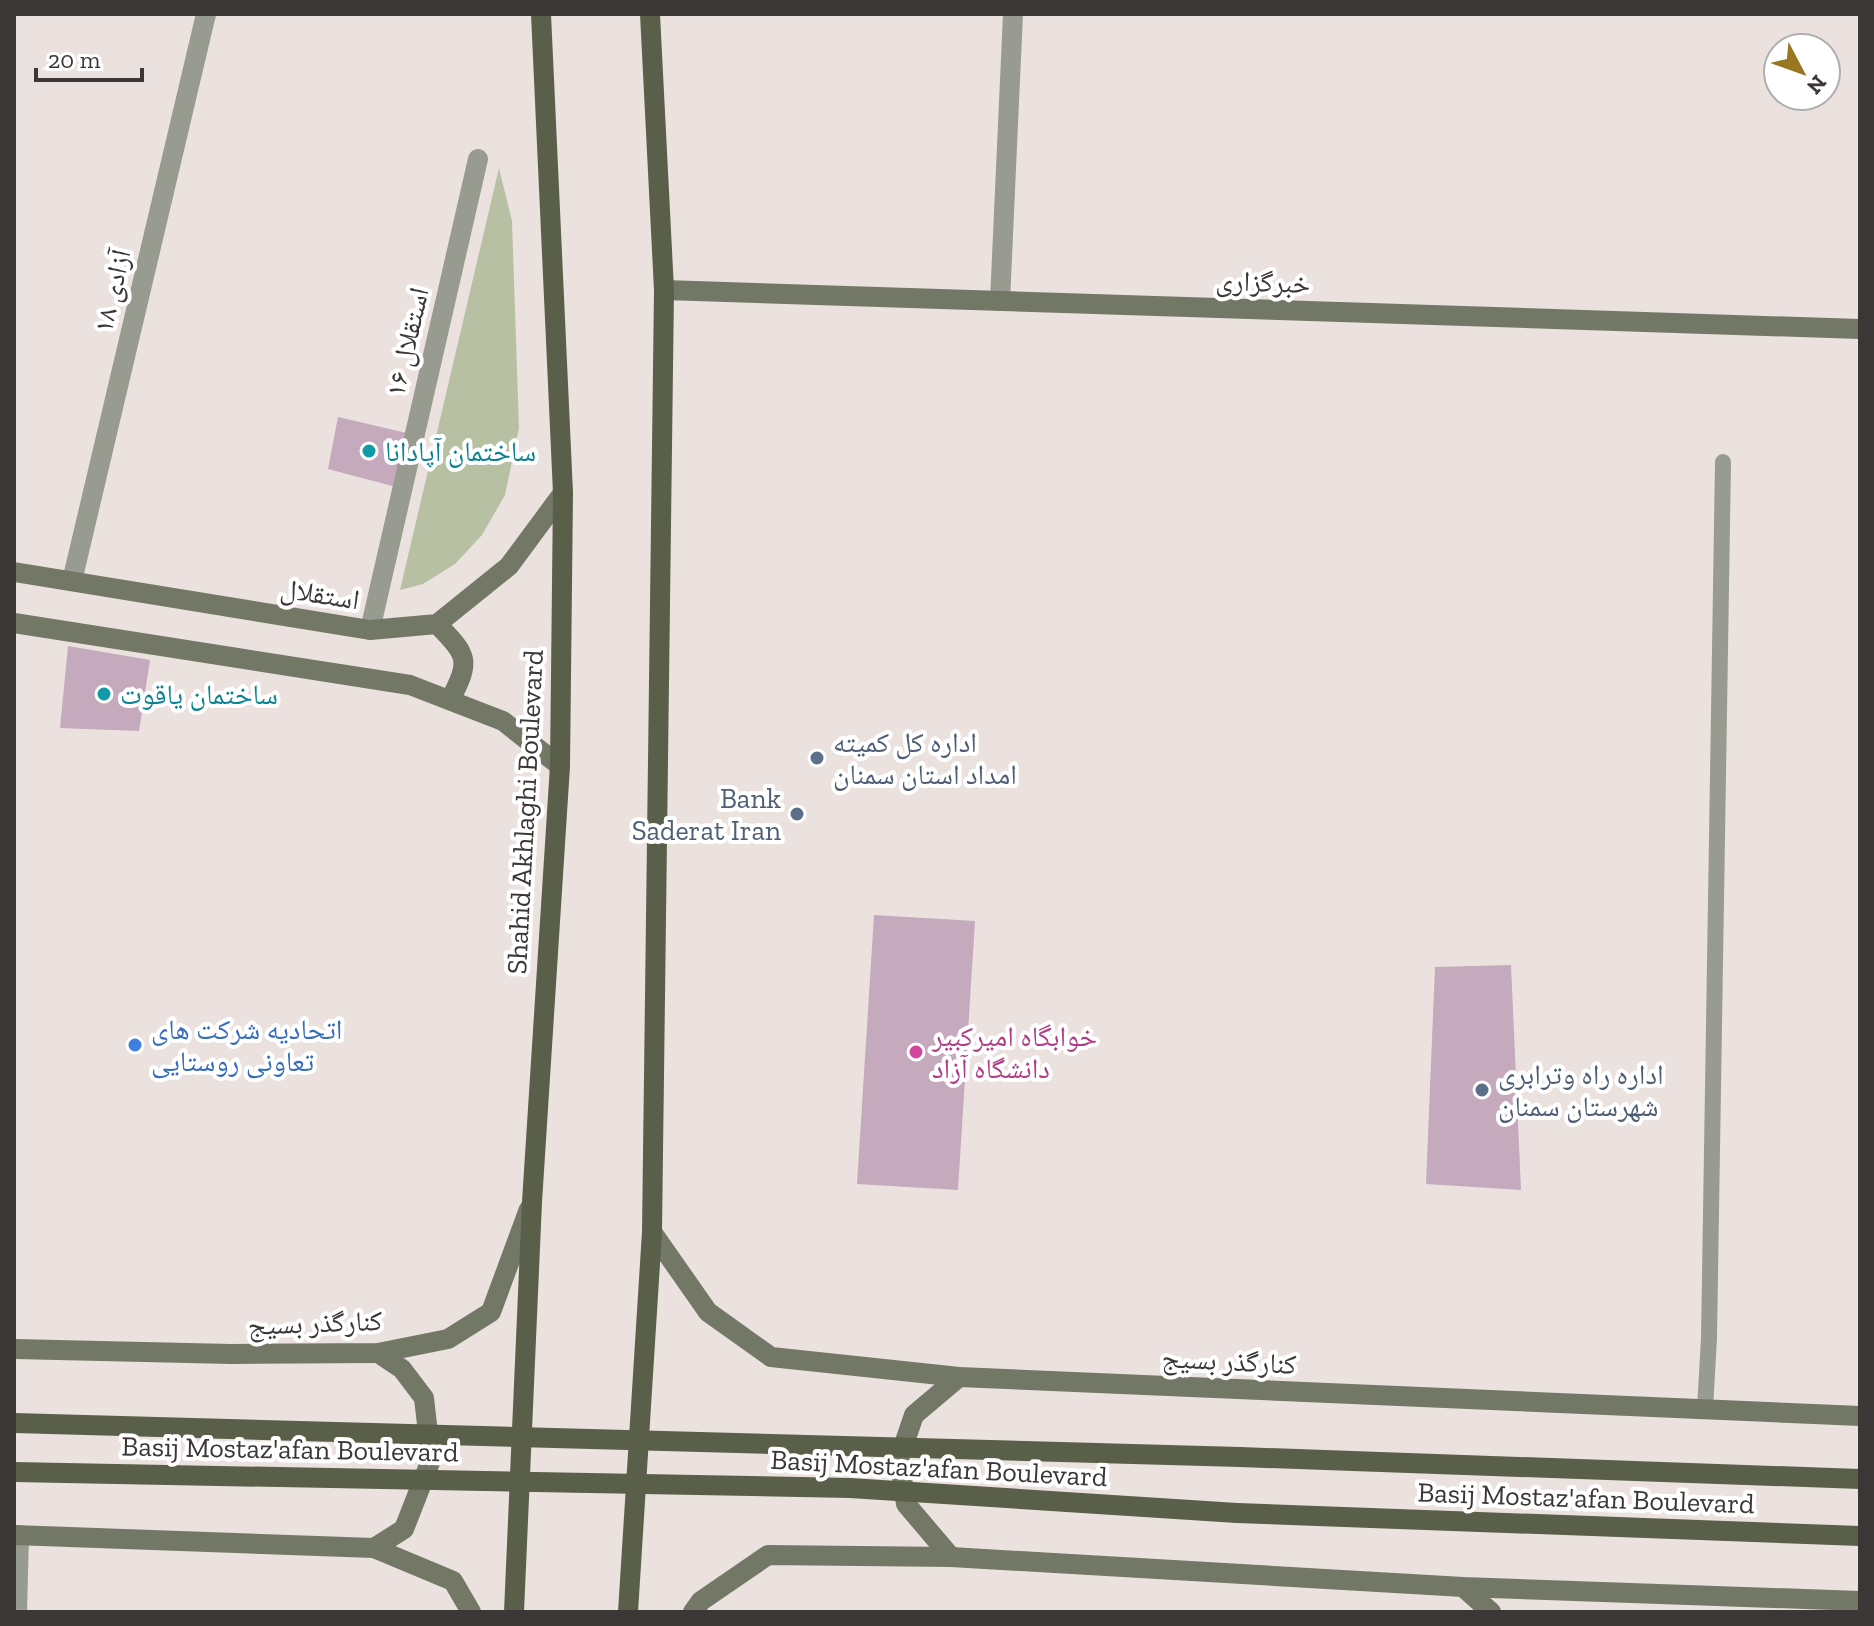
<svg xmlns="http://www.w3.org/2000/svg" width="1874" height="1626" viewBox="0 0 1874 1626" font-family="'Zilla Slab','Noto Naskh Arabic',serif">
<rect width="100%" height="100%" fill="#ebe2df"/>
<!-- green -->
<path fill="#b8c0a4" d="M499,168L512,221L519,428L505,495L482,535L455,564L423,584L400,590Z"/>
<!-- building -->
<g fill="#c5a9bc">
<path d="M338,417L411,434L400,488L328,469Z"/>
<path d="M68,646L150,660L139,731L60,728Z"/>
<path d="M874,915L975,921L958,1190L857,1184Z"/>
<path d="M1511,965L1521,1190L1426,1184L1435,967Z"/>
</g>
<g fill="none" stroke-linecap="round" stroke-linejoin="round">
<!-- lane -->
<path stroke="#989b8f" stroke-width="16" d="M1705,1409L1709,1338L1723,462"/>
<!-- street -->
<g stroke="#989b8f" stroke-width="20">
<path d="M1000,301L1013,14"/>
<path d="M72,581L206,14"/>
<path d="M370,630L478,159"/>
<path d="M17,1612L19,1535"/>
</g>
<!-- secondary -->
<g stroke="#737866" stroke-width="20">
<path d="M664,290L1860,329"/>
<path d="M14,572L370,630L437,624L509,566L563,493"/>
<path d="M14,623L410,685L503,721L560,766"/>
<path d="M437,624C468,656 471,660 450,700"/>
<path d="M652,1232L708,1312L771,1357L959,1377L1860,1416"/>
<path d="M14,1349L231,1354L378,1353L448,1339L491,1312L529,1209"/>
<path d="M14,1535L374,1548L453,1581L471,1612"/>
<path d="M374,1548L404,1529L431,1460L424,1398L402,1369L378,1353"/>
<path d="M951,1557L906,1504L899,1459L914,1415L959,1377"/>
<path d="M1463,1587L1491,1612"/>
<path d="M693,1612L701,1601L768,1555L951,1557L1463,1587L1860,1601"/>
</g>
<!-- primary -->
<g stroke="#5a5f49" stroke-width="20">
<path d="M1240,1457L1860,1479"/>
<path d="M1237,1513L1860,1536"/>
<path d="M514,1612L532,1202L560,766L563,493L541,14"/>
<path d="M628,1612L652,1232L664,290L650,14"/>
</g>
<!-- primary-bridge -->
<g stroke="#5a5f49" stroke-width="20">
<path d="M14,1423L1240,1457"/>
<path d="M14,1472L850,1488L1237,1513"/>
</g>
</g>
<!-- markers -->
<g fill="#0f9aa8" stroke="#fff" stroke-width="3">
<circle cx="369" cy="451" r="8"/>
<circle cx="104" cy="694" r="8"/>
</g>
<g fill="#5c6f8a" stroke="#fff" stroke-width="3">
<circle cx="817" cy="758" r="8"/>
<circle cx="797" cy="814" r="8"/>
<circle cx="1482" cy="1090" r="8"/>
</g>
<circle fill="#3f7fe0" stroke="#fff" stroke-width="3" cx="135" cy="1045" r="8"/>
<circle fill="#d1479c" stroke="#fff" stroke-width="3" cx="916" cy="1052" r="8"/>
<g text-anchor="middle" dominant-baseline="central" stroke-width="8" stroke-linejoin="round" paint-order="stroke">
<!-- street labels -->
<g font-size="28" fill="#3a3736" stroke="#fff">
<text transform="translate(1263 282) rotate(2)">خبرگزاری</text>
<text transform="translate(112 291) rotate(-77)">آزادی ۱۸</text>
<text transform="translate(407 342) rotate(-77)">استقلال ۱۶</text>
<text transform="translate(320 594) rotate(9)">استقلال</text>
<text transform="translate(525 812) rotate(-87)">Shahid Akhlaghi Boulevard</text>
<text transform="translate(315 1323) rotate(-2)">کنارگذر بسیج</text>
<text transform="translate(1229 1361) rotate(3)">کنارگذر بسیج</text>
<text transform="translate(290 1449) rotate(1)">Basij Mostaz'afan Boulevard</text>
<text transform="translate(939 1468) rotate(3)">Basij Mostaz'afan Boulevard</text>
<text transform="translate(1586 1498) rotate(2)">Basij Mostaz'afan Boulevard</text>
</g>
<!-- culture labels -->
<g font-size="28" fill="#0d838f" stroke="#fff" text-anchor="start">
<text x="385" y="451">ساختمان آپادانا</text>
<text x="120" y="694">ساختمان یاقوت</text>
</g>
<!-- service labels -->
<g font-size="28" fill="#4e5e75" stroke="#fff" text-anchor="start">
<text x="833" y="742">اداره کل کمیته<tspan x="833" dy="32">امداد استان سمنان</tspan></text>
<text x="781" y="798" text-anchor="end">Bank<tspan x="781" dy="32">Saderat Iran</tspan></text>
<text x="1498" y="1074">اداره راه وترابری<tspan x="1498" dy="32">شهرستان سمنان</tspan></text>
</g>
<!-- shop labels -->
<g font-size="28" fill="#366cbe" stroke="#fff" text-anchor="start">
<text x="151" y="1029">اتحادیه شرکت های<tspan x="151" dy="32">تعاونی روستایی</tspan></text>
</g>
<!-- hotel labels -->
<g font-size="28" fill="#b23c85" stroke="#fff" text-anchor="start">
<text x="932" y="1036">خوابگاه امیرکبیر<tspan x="932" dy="32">دانشگاه آزاد</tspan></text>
</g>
</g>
<!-- border -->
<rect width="1874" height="1626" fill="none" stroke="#3a3736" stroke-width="32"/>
<!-- north arrow -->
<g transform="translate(1802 72) rotate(131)"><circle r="38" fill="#ffffff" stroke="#b0afaf" stroke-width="2"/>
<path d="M0-6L14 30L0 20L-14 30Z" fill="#977821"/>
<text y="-12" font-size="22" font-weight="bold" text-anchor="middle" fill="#3a3736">N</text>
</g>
<!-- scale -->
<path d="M36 68v12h106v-12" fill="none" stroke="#3a3736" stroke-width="4"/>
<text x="48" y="68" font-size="24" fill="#3a3736" stroke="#ffffff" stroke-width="6" paint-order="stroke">20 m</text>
</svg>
